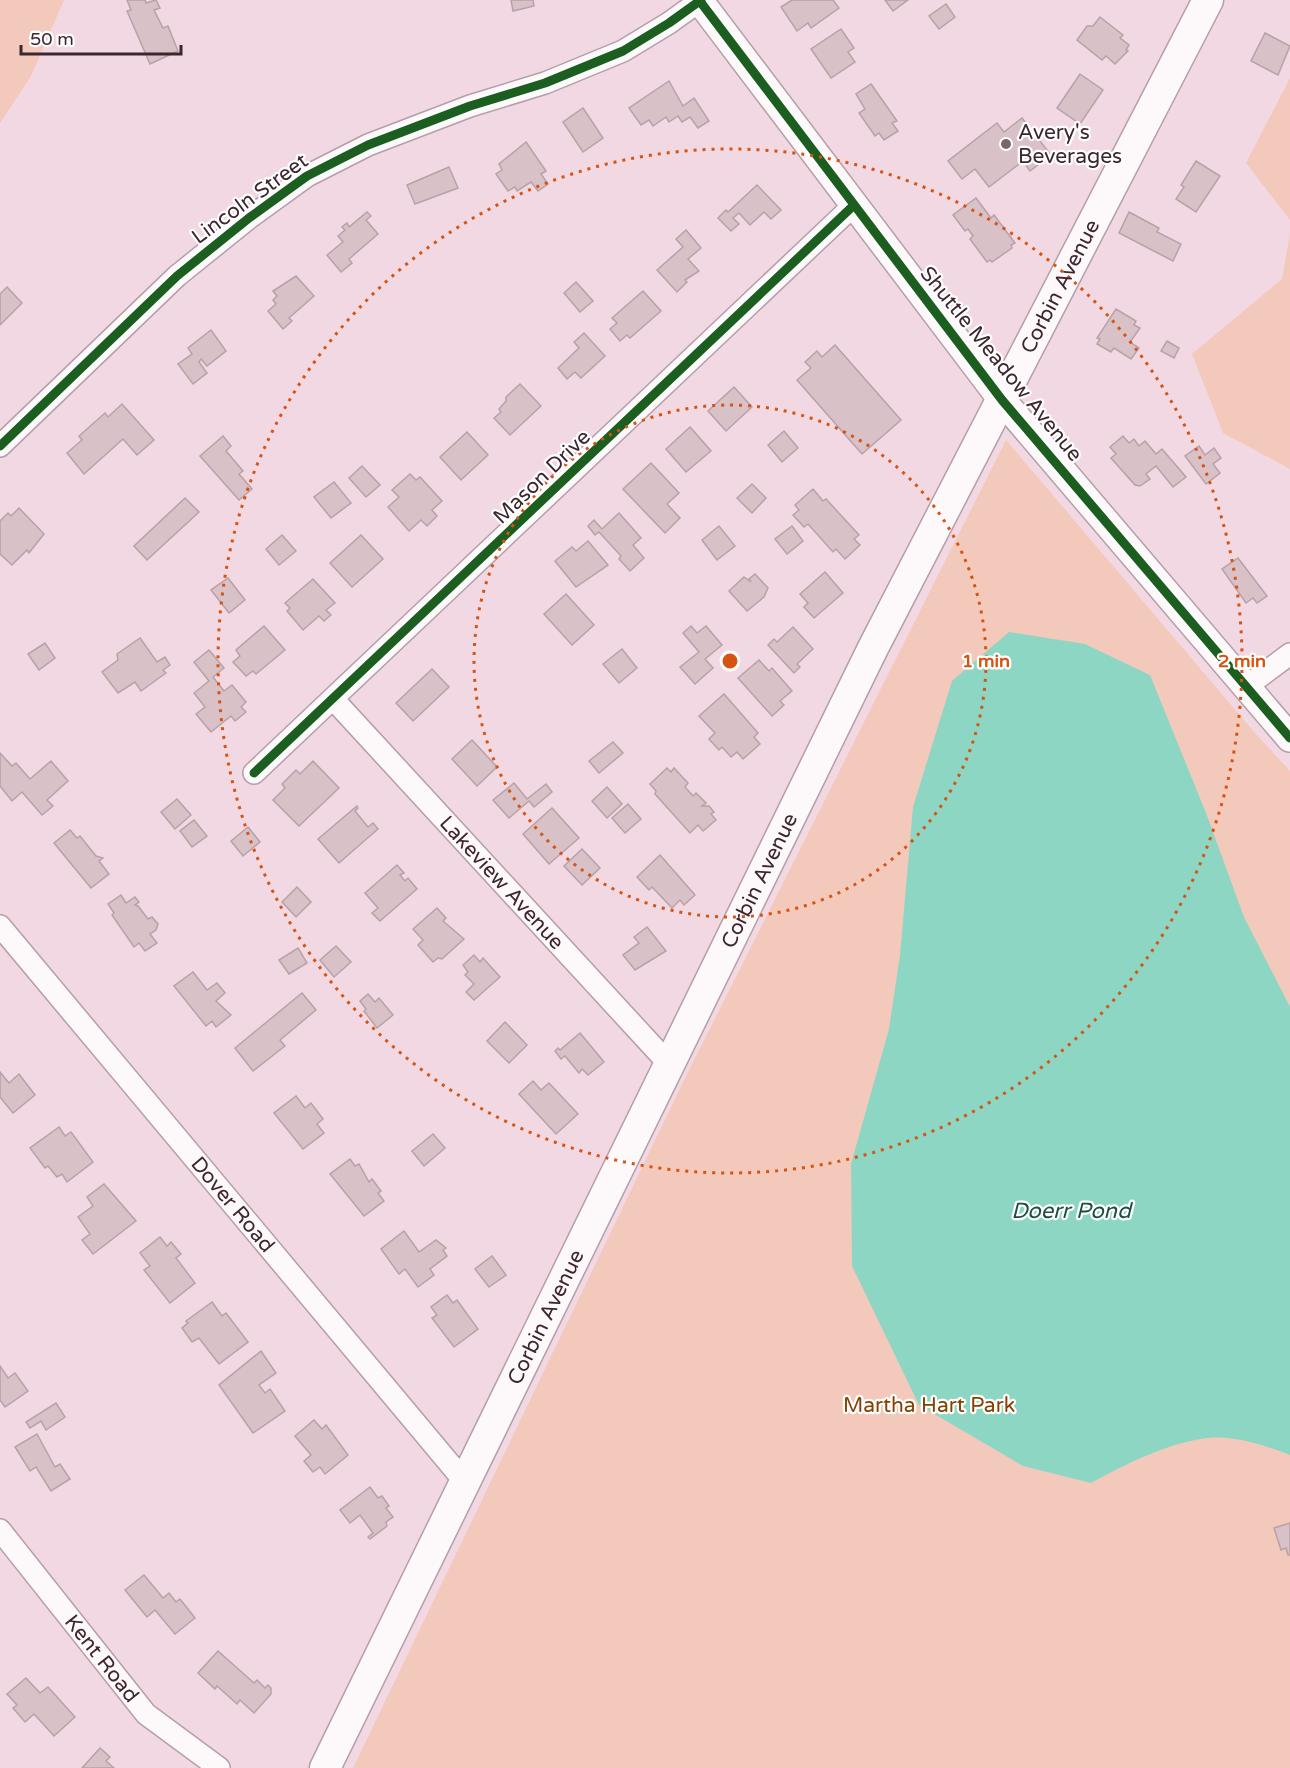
<svg xmlns="http://www.w3.org/2000/svg" width="1290" height="1768" viewBox="0 0 1290 1768" font-family="'Varela Round',sans-serif">
<rect width="100%" height="100%" fill="#f2d8e3"/>
<!-- green -->
<g fill="#f3c9bb">
<path d="M0,0H64L31,76L0,123Z"/>
<path d="M1290,78V220L1246,163Z"/>
<path d="M1290,234V469L1223,433L1192,354L1282,279Z"/>
<path d="M1006,440L1255,733L1290,771V1768H353L684,1080Z"/>
</g>
<!-- water -->
<path fill="#8ed6c4" d="M1009,632L1085,644L1150,675L1206,813L1244,917L1290,1007V1455C1266,1446 1235,1435 1208,1438C1167,1443 1128,1463 1091,1483L1023,1466L919,1405L852,1266L851,1164L889,1029L900,955L913,807L952,681Z"/>
<!-- building -->
<g fill="#d8c1c7" stroke="#b8a1a7" stroke-width="1.5">
<path d="M127,0H145L146,3L156,0L160,8L154,10L163,28L168,26L178,51L150,64L127,11L131,10Z"/>
<path d="M511,0H533L534,6L513,11Z"/>
<path d="M792,0H833L839,8L811,28L808,23L797,31L781,7Z"/>
<path d="M885,0H908L893,11Z"/>
<path d="M946,4L955,17L939,29L929,16Z"/>
<path d="M1100,17L1123,35L1120,38L1129,45L1126,50L1128,51L1115,64L1106,56L1102,60L1077,40L1087,26H1093Z"/>
<path d="M841,29L854,48L848,52L855,62L831,78L811,49Z"/>
<path d="M1265,33L1290,46L1278,75L1251,61Z"/>
<path d="M1080,74L1103,90L1080,124L1057,108Z"/>
<path d="M669,81L683,106L694,98L709,121L698,128L690,117L682,122L678,116L669,122L666,117L653,126L649,120L641,125L629,108Z"/>
<path d="M871,84L897,121L892,123L898,131L884,140L879,133L875,136L859,113L865,109L856,94Z"/>
<path d="M583,108L603,138L583,152L563,122Z"/>
<path d="M1022,118L1051,155L1030,171L1023,161L989,187L975,169L962,179L948,161L997,123L1004,132Z"/>
<path d="M526,142L546,171L541,174L548,184L538,191L531,182L517,191L515,187L508,191L496,174L502,170L499,164Z"/>
<path d="M1196,161L1220,176L1196,212L1176,199L1184,187L1181,185Z"/>
<path d="M449,167L458,188L415,204L407,185Z"/>
<path d="M757,185L781,210L771,219L764,212L750,225L739,213L733,218L739,224L731,231L718,218L726,210L728,212Z"/>
<path d="M976,198L991,218L994,215L1015,243L1011,245L1012,248L992,262L990,260L987,262L970,239L973,236L968,229L965,231L953,215Z"/>
<path d="M367,212L371,216L366,220L378,234L349,259L352,263L341,272L327,255L343,242L338,236L345,230L342,227L347,223L349,227Z"/>
<path d="M1129,212L1159,228L1157,232L1181,244L1173,261L1119,233Z"/>
<path d="M686,230L701,248L688,259L699,271L685,280L687,282L677,292L657,270L683,247L676,239Z"/>
<path d="M296,276L314,296L289,318L292,321L283,329L268,311L276,304L273,300L277,296L273,291Z"/>
<path d="M576,282L593,301L580,312L564,293Z"/>
<path d="M7,287L22,303L0,325V294Z"/>
<path d="M643,291L661,311L630,338L627,335L620,341L610,329L617,323L612,318Z"/>
<path d="M1116,309L1136,321L1134,325L1140,328L1130,342L1139,348L1131,359L1114,348L1111,352L1097,344L1100,339L1097,338Z"/>
<path d="M211,330L226,351L207,366L201,359L199,362L207,373L193,384L178,364L192,354L188,348Z"/>
<path d="M584,333L605,356L581,378L575,372L567,379L558,368L579,348L574,342Z"/>
<path d="M1167,341L1179,348L1174,358L1161,351Z"/>
<path d="M835,345L901,420L862,454L797,380L811,368L805,362L817,351L822,357Z"/>
<path d="M520,384L541,406L510,435L494,418L501,412L499,409L506,401V397Z"/>
<path d="M734,387L752,407L726,431L708,411Z"/>
<path d="M122,404L154,440L137,455L123,439L84,474L67,453L82,440L79,436L105,413L108,417Z"/>
<path d="M690,427L711,451L686,472L666,449Z"/>
<path d="M784,431L798,448L782,462L768,445Z"/>
<path d="M467,432L488,455L461,480L440,457Z"/>
<path d="M223,436L231,446L226,451L243,471L239,474L252,489L239,500L200,456Z"/>
<path d="M1123,436L1129,443L1134,439L1139,446L1145,441L1156,454L1162,449L1186,477L1173,487L1156,466L1146,474L1150,479L1140,486L1135,485L1111,458L1116,454L1110,447Z"/>
<path d="M1199,446L1205,455L1214,448L1221,458L1213,464L1220,473L1206,484L1185,456Z"/>
<path d="M651,463L679,493L667,504L680,518L665,533L623,489Z"/>
<path d="M362,466L380,485L366,497L349,478Z"/>
<path d="M410,474L416,480L420,477L442,501L432,510L437,516L427,526L421,520L409,531L388,507L399,497L392,490Z"/>
<path d="M334,482L351,503L331,518L314,497Z"/>
<path d="M752,484L766,498L752,513L737,498Z"/>
<path d="M813,489L823,501L826,499L859,535L854,539L860,545L845,559L836,549L833,552L808,524L804,527L793,515L799,510L795,505Z"/>
<path d="M185,498L199,512L147,560L134,546Z"/>
<path d="M19,508L44,534L29,553L27,550L12,565L0,554V521L8,513L11,516Z"/>
<path d="M619,513L641,538L633,545L644,558L630,571L619,559L621,556L599,532L595,535L588,526L594,520L602,529Z"/>
<path d="M719,526L735,546L717,560L702,540Z"/>
<path d="M792,526L803,541L787,554L775,539Z"/>
<path d="M282,535L296,551L279,565L266,549Z"/>
<path d="M361,535L383,559L352,587L330,563Z"/>
<path d="M588,541L608,565L576,587L555,561L572,547L576,551Z"/>
<path d="M1238,558L1267,596L1257,603L1253,598L1246,603L1222,569Z"/>
<path d="M825,572L843,593L814,618L804,607L808,603L800,594Z"/>
<path d="M755,574L768,588L764,597L747,611L729,591L744,577L751,582L749,579Z"/>
<path d="M228,578L245,600L229,613L211,590Z"/>
<path d="M313,579L335,603L326,610L331,615L324,621L319,616L303,630L287,611L290,608L285,603Z"/>
<path d="M566,594L594,625L572,645L544,614Z"/>
<path d="M264,626L285,650L256,674L253,671L246,676L233,662L240,656L236,650Z"/>
<path d="M691,626L697,633L706,626L722,645L705,659L713,668L695,684L680,667L699,652L683,633Z"/>
<path d="M793,627L813,649L797,664L800,667L794,673L768,645L774,639L777,642Z"/>
<path d="M140,638L157,662L165,657L170,665L163,670L166,673L141,691L135,682L118,693L102,672L118,660L117,654Z"/>
<path d="M45,643L55,658L39,670L28,654Z"/>
<path d="M622,649L637,668L619,683L603,664Z"/>
<path d="M209,650L224,668L213,677L224,691L232,685L246,702L241,707L246,712L235,721L231,716L211,732L196,714L205,707L194,693L209,681L194,662Z"/>
<path d="M759,660L769,671L772,668L792,691L780,701L784,705L772,716L738,678Z"/>
<path d="M432,669L449,687L413,721L396,703Z"/>
<path d="M724,694L758,733L754,737L760,744L743,759L737,752L731,757L722,747L719,750L709,739L715,733L699,716Z"/>
<path d="M472,740L497,767L477,786L452,759Z"/>
<path d="M613,742L623,753L599,773L589,761Z"/>
<path d="M0,753L12,766L16,763L30,779L51,761L68,781L47,800L53,806L42,815L22,792L12,801L0,786Z"/>
<path d="M313,761L339,788L299,826L273,800L285,788L282,784L296,770L300,774Z"/>
<path d="M667,768L671,772L674,768L688,783L685,787L693,796L696,793L706,803L702,806H709L714,812L711,814L716,820L703,831L698,825L690,833L655,794L656,791L650,784Z"/>
<path d="M514,783L527,799L546,784L552,792L534,807L529,801L509,818L493,800Z"/>
<path d="M607,787L622,804L607,818L592,801Z"/>
<path d="M177,799L191,815L175,829L161,812Z"/>
<path d="M628,804L641,819L625,833L612,818Z"/>
<path d="M357,806L358,808L355,811L368,827L373,823L378,829L339,863L318,839Z"/>
<path d="M552,808L579,838L549,864L523,834Z"/>
<path d="M194,820L207,836L192,847L180,831Z"/>
<path d="M248,827L260,842L243,856L231,841Z"/>
<path d="M70,830L77,838L80,836L96,856L103,858L99,861L109,874L91,888L54,843Z"/>
<path d="M582,849L600,868L582,885L564,866Z"/>
<path d="M660,855L695,895L684,905L680,900L672,908L652,887L649,890L637,877Z"/>
<path d="M397,865L404,873L400,875L405,881L408,878L417,889L380,921L372,913L378,908L365,893Z"/>
<path d="M297,887L311,902L296,917L282,902Z"/>
<path d="M121,895L126,903L135,897L139,902L135,905L138,906L148,919L152,917L158,924L156,930L150,934L157,943L145,951L139,943L134,947L112,915L114,913L108,904Z"/>
<path d="M437,908L446,918L443,921L464,939L442,959L438,958L433,962L418,945L423,940L413,929Z"/>
<path d="M647,927L666,951L635,970L623,955L639,943L634,937Z"/>
<path d="M336,946L351,962L334,977L320,960Z"/>
<path d="M298,948L307,963L289,974L279,960Z"/>
<path d="M474,955L480,962L483,958L500,977L474,1000L466,992L474,984L465,975L468,972L463,965Z"/>
<path d="M193,972L207,990L217,983L225,993L216,1001L231,1015L216,1027L212,1021L206,1026L174,986Z"/>
<path d="M302,993L316,1010L280,1040L285,1046L253,1071L235,1048Z"/>
<path d="M368,994L375,1002L379,998L393,1015L377,1028L364,1011L366,1009L360,1001Z"/>
<path d="M505,1022L527,1045L509,1063L487,1041Z"/>
<path d="M580,1033L604,1062L588,1075L582,1069L579,1073L565,1056L561,1059L555,1051L558,1048L560,1050Z"/>
<path d="M0,1072L9,1083L19,1074L35,1095L13,1113L0,1097Z"/>
<path d="M533,1081L541,1090L549,1083L578,1114L556,1134L519,1094Z"/>
<path d="M296,1096L305,1108L311,1103L323,1119L317,1124L324,1133L303,1149L274,1113Z"/>
<path d="M59,1127L65,1136L71,1132L93,1162L67,1182L62,1174L57,1177L48,1166L45,1168L30,1148Z"/>
<path d="M433,1134L445,1148L424,1166L412,1151Z"/>
<path d="M350,1159L355,1166L359,1164L369,1182L372,1179L381,1191L378,1193L384,1201L364,1216L330,1174Z"/>
<path d="M104,1184L136,1221L93,1254L82,1240L90,1234L78,1217L93,1206L87,1197Z"/>
<path d="M404,1231L419,1252L436,1240L446,1248L443,1250L447,1256L430,1269L434,1275L418,1287L405,1269L399,1274L381,1249Z"/>
<path d="M160,1237L167,1246L171,1242L181,1254L176,1258L195,1283L170,1303L144,1270L150,1266L140,1253Z"/>
<path d="M492,1256L506,1275L489,1287L475,1269Z"/>
<path d="M447,1295L453,1303L457,1300L478,1329L454,1347L432,1318L437,1315L431,1307Z"/>
<path d="M212,1302L222,1316L226,1313L248,1342L219,1364L199,1338L192,1342L182,1328L188,1323L186,1321Z"/>
<path d="M261,1351L276,1373L259,1385L265,1393L270,1389L285,1411L253,1433L219,1385Z"/>
<path d="M0,1366L8,1378L15,1373L28,1391L5,1407L0,1400Z"/>
<path d="M56,1403L65,1417L46,1430L41,1421L30,1428L26,1422Z"/>
<path d="M314,1420L322,1429L326,1425L348,1455L325,1474L320,1467L313,1472L304,1461L311,1455L295,1436Z"/>
<path d="M37,1434L55,1467L60,1464L70,1479L51,1491L36,1467L30,1471L15,1447Z"/>
<path d="M370,1487L378,1498L382,1496L389,1506L386,1508L393,1517L386,1522L387,1526L370,1539L368,1537L373,1533L360,1515L350,1523L340,1510Z"/>
<path d="M1290,1523V1555H1288L1286,1548L1281,1550L1274,1528Z"/>
<path d="M144,1575L163,1598L169,1593L176,1602L180,1599L195,1618L175,1634L155,1610L147,1617L125,1590Z"/>
<path d="M218,1651L254,1683L257,1680L265,1688L268,1685L271,1688V1694L254,1713L240,1700L237,1704L217,1686L215,1689L198,1673Z"/>
<path d="M26,1678L40,1693L48,1687L75,1717L54,1736L34,1714L25,1722L13,1708L17,1705L7,1694Z"/>
<path d="M100,1748L110,1757L106,1761L114,1768H82Z"/>
</g>
<g fill="none" stroke-linecap="round" stroke-linejoin="round">
<!-- minor casing -->
<g stroke="#b49fa8" stroke-width="24">
<g id="minor">
<path d="M0,446L177,276L249,218L307,176L368,145L470,106L545,83L623,51L669,23L701,0"/>
<path d="M1247,686L1290,654"/>
<path id="s1" d="M334,700L669,1064"/>
<path d="M254,773L853,206"/>
<path id="s2" d="M0,926L465,1482"/>
<path id="s3" d="M0,1530L146,1714L219,1768"/>
</g>
</g>
<!-- tertiary casing -->
<g stroke="#b49fa8" stroke-width="30">
<path id="tertiary" d="M699,0L1002,400L1290,738"/>
</g>
<!-- secondary casing -->
<g stroke="#b49fa8" stroke-width="33">
<g id="secondary">
<path id="s4" d="M325,1768L873,648L1208,0"/>
</g>
</g>
<!-- minor -->
<use href="#minor" stroke="#fdf9fb" stroke-width="21"/>
<!-- tertiary -->
<use href="#tertiary" stroke="#fdf9fb" stroke-width="27"/>
<!-- secondary -->
<use href="#secondary" stroke="#fdf9fb" stroke-width="30"/>
<!-- cycleway casing -->
<g stroke="#fefefe" stroke-width="13">
<g id="cycleway">
<path d="M699,0L1002,400L1290,738"/>
<path d="M0,446L177,276L249,218L307,176L368,145L470,106L545,83L623,51L669,23L701,0"/>
<path d="M254,773L853,206"/>
</g>
</g>
<!-- cycleway -->
<use href="#cycleway" stroke="#1b5e20" stroke-width="9"/>
</g>
<!-- distance rings -->
<g fill="none" stroke="#d75410" stroke-width="3" stroke-dasharray="3 6">
<circle cx="730" cy="661" r="256"/>
<circle cx="730" cy="661" r="512"/>
</g>
<!-- markers -->
<circle fill="#7c646e" stroke="#fefefe" stroke-width="2" cx="1006" cy="144" r="6"/>
<g text-anchor="middle" dominant-baseline="central" stroke-width="4.5" stroke-linejoin="round" paint-order="stroke">
<!-- poi labels -->
<g font-size="21" fill="#3c262f" stroke="#fefefe" text-anchor="start">
<text x="1018" y="132">Avery's<tspan x="1018" dy="24">Beverages</tspan></text>
</g>
<!-- street labels -->
<g font-size="21" fill="#3c262f" stroke="#fefefe">
<text transform="translate(250 199) rotate(-36)">Lincoln Street</text>
<text stroke="none"><textPath href="#s4" startOffset="1654">Corbin Avenue</textPath></text>
<text transform="translate(1001 364) rotate(51)">Shuttle Meadow Avenue</text>
<text transform="translate(542 477) rotate(-44)">Mason Drive</text>
<text stroke="none"><textPath href="#s4" startOffset="988">Corbin Avenue</textPath></text>
<text stroke="none"><textPath href="#s1" startOffset="248">Lakeview Avenue</textPath></text>
<text stroke="none"><textPath href="#s2" startOffset="363">Dover Road</textPath></text>
<text stroke="none"><textPath href="#s4" startOffset="502">Corbin Avenue</textPath></text>
<text stroke="none"><textPath href="#s3" startOffset="164">Kent Road</textPath></text>
</g>
<!-- park labels -->
<g font-size="21" fill="#864000" stroke="#fefefe">
<text x="929" y="1405">Martha Hart Park</text>
</g>
<!-- water labels -->
<g font-size="22" font-style="italic" fill="#1d4e41" stroke="#fefefe">
<text x="1071" y="1211">Doerr Pond</text>
</g>
</g>
<circle cx="730" cy="661" r="9" fill="#d75410" stroke="#fefefe" stroke-width="3"/>
<g font-size="18" text-anchor="middle" font-weight="bold" fill="#d75410" stroke="#fefefe" stroke-width="4.5" stroke-linejoin="round" paint-order="stroke">
<text x="986" y="667">1 min</text>
<text x="1242" y="667">2 min</text>
</g>
<!-- scale -->
<path d="M21 45v9h160v-9" fill="none" stroke="#3c262f" stroke-width="3"/>
<text x="30" y="45" font-size="18" fill="#3c262f" stroke="#fefefe" stroke-width="4.5" paint-order="stroke">50 m</text>
</svg>
